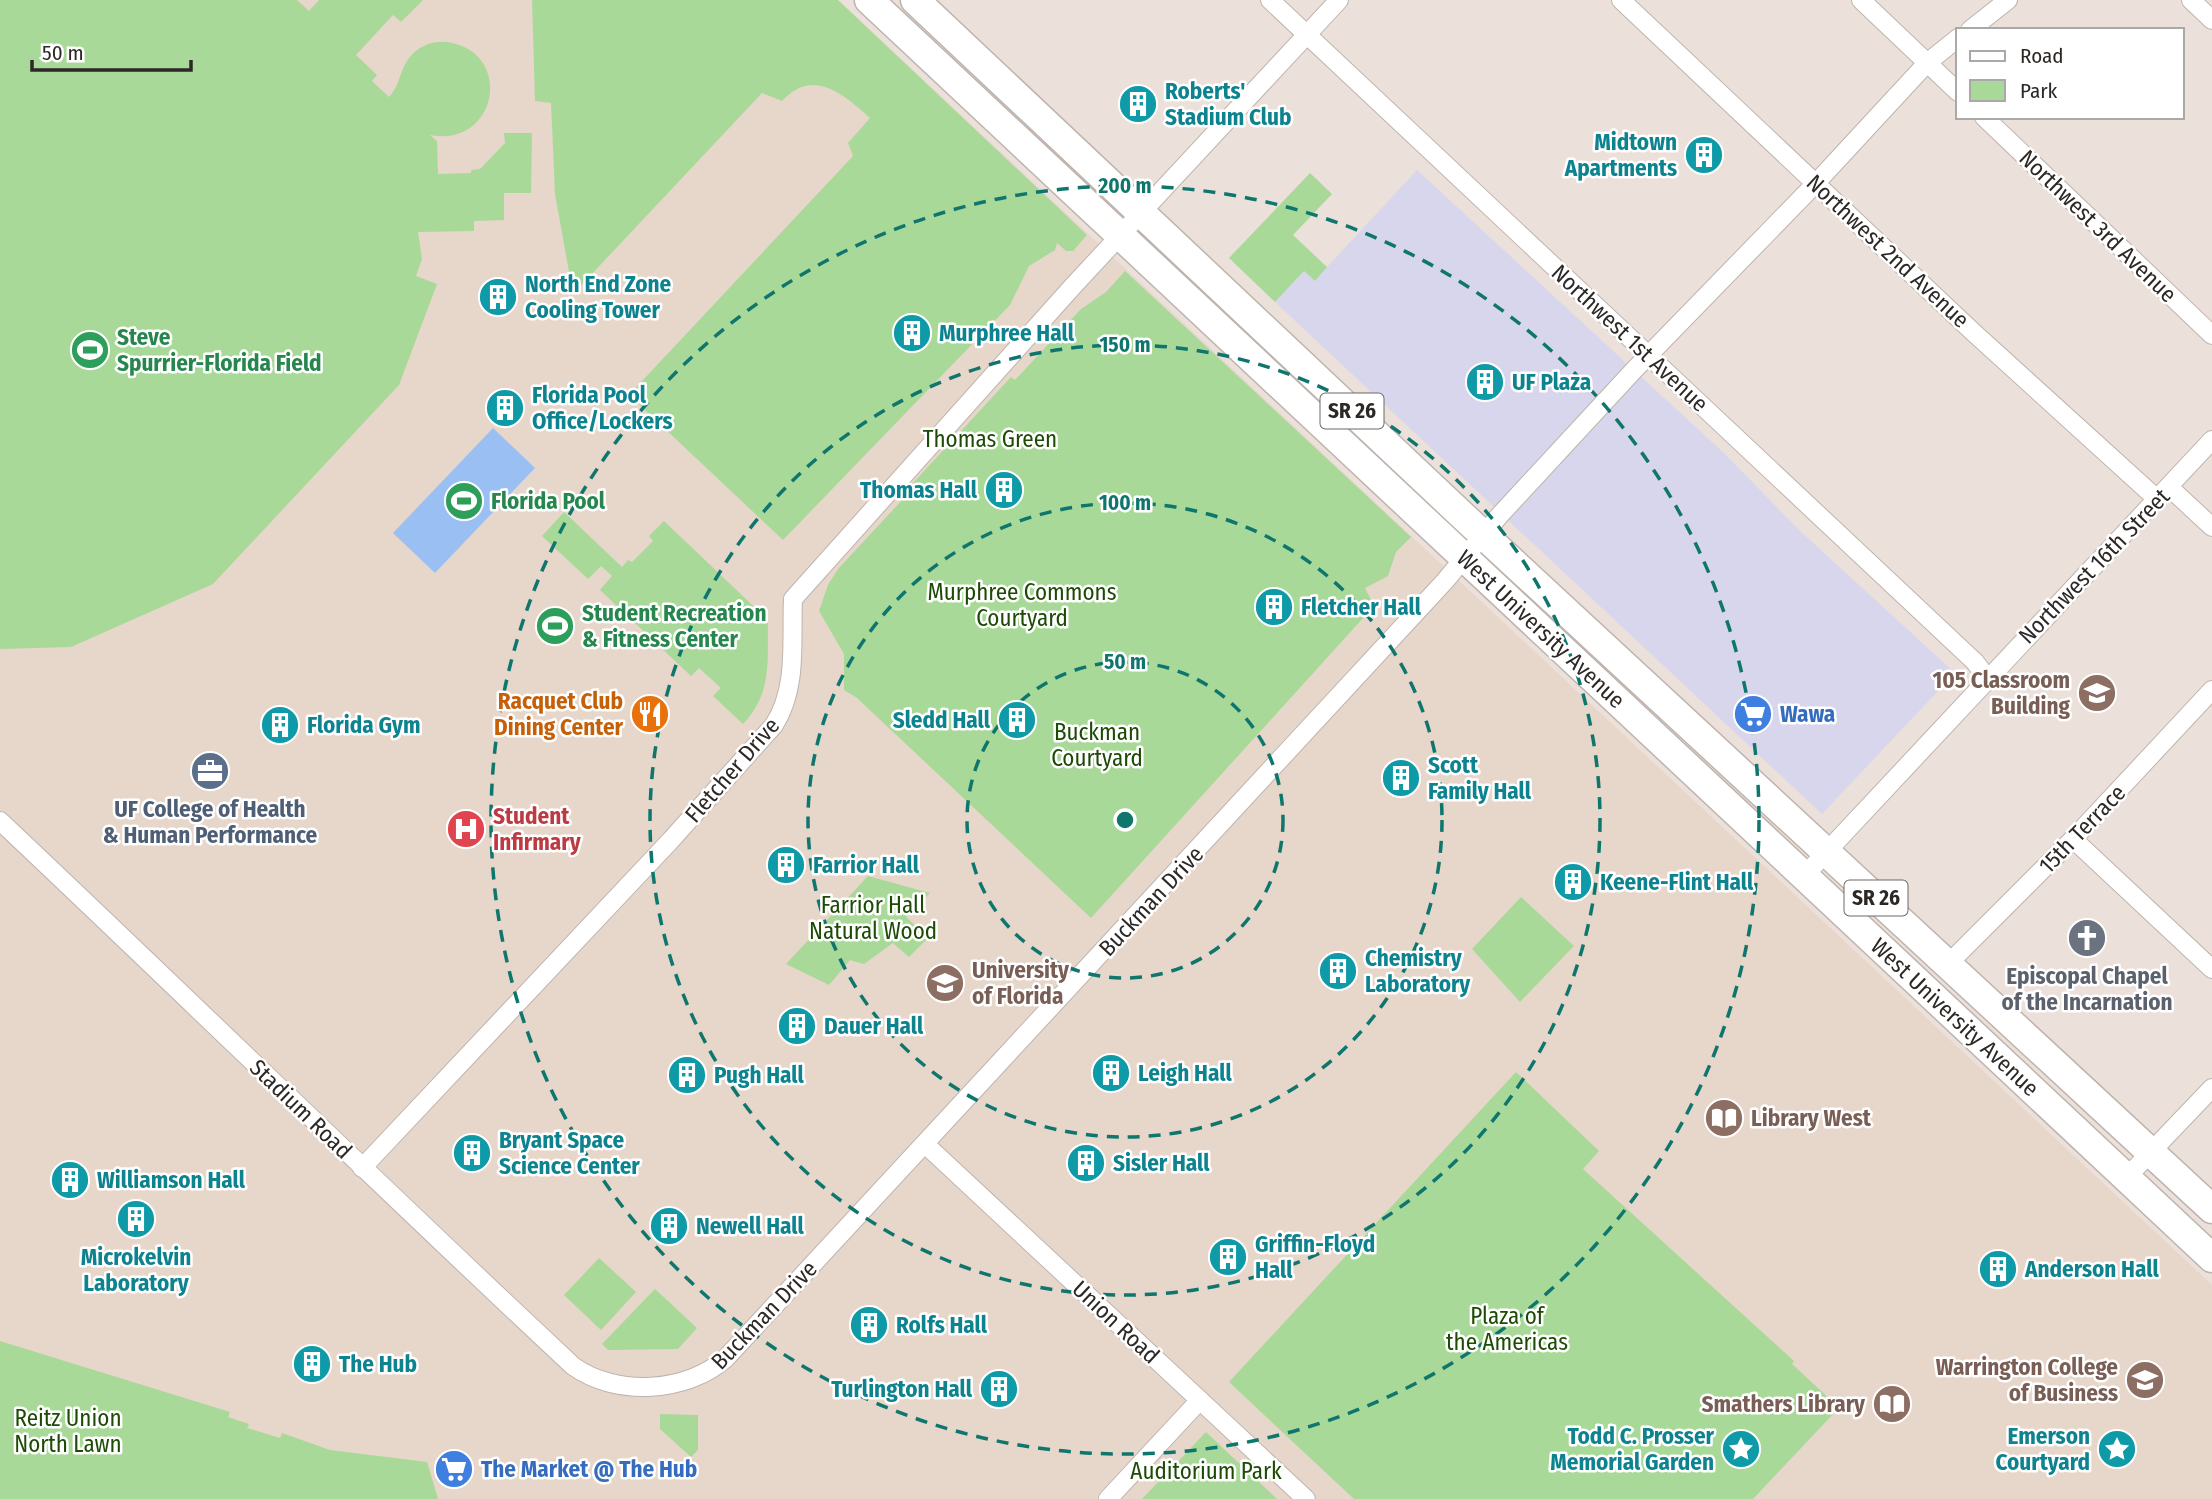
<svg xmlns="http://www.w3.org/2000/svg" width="2212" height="1499" viewBox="0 0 2212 1499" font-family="'Fira Sans Condensed',sans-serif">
<rect width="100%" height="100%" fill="#ebe0da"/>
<!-- commercial -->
<path fill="#d8d6ec" d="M1417,170L1726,455L1798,529L1955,673L1822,814L1275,302L1304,271L1315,280Z"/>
<!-- built -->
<path fill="#e7d6ca" d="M0,0H838L2212,1285V1499H0Z"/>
<!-- green -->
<g fill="#a9d998">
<path d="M0,0H297L309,11L319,0H423L401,22L393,15L356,55L377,75L372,81L389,97C402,84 399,64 416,51C426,43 440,40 452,43C514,56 496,148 430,135L437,141L438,174L471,173V170L480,169L505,143L504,133H532L531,193H504V220L474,221V231L418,232L422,259L416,276L437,284L399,385L213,584L71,647L0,649Z"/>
<path d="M532,0H838L1087,235L1073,251H1066L1057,243L1055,250L1029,266L1010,305L783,540L629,395L853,156L848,143L870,118C843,94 813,67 782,101L762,93L573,294L555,194L551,103L535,101Z"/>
<path d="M1310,173L1332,194L1293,235L1327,267L1315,281L1304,271L1275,302L1229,258Z"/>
<path d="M1125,271L1411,537L1396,552L1388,576L1365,588L1374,606L1091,918L857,698L844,690V654L819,611L828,585L838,569L903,499L901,496L1011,377L1015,380L1081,309L1106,292Z"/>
<path d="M564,512L622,567L628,560L632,562L653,541L649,536L664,521L768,620C767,661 773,692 743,724L713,696L721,688L699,668L691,676L600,590L612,576L601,566L588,579L542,536Z"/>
<path d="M868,876L930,893L906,917L928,938L909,957L893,943L864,964L850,960L829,985L786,964Z"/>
<path d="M1521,897L1574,946L1520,1002L1472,949Z"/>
<path d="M1516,1072L1599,1151L1583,1169L1794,1361L1792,1364L1833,1402L1829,1406L1835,1412L1753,1499H1354L1229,1382Z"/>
<path d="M599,1258L636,1292L601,1330L564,1295Z"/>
<path d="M655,1289L697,1328L678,1349L608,1350L602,1344Z"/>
<path d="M0,1341L230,1412L228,1417L249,1424L247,1428L280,1438L282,1433L330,1450L427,1462L438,1499H0Z"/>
<path d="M660,1414L698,1415V1450L691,1457L660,1429Z"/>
<path d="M1206,1432L1277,1499H1142Z"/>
</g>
<!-- water -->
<path fill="#9abff3" d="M493,428L535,468L435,573L393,533Z"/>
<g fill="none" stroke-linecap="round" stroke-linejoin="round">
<!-- street casing -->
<g stroke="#beb4ad" stroke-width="20">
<g id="street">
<path d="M1270,0L1975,662L1987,678"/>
<path d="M1621,0L1973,332L2157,499"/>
<path d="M1861,0L1958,92"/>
<path d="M2191,0L2212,20"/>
<path d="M1970,30L2008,0"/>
<path d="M1984,117L2212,335"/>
<path d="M2169,487L2212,527"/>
<path d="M0,821C192,1002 380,1186 573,1366C616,1397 687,1393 726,1358L1445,581L1499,516L1635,369L1816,183L1927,63L1958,38"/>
<path d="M2073,839L2212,969"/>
<path d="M1804,876L2212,440"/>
<path d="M1948,964L2073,839L2212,690"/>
<path d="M926,1145L1306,1499"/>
<path d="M362,1168L671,840L774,725C798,688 791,641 793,599L1074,285L1339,0"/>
<path d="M2126,1178L2212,1088"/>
<path d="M1108,1499L1200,1400"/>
</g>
</g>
<!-- primary casing -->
<g stroke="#beb4ad" stroke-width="31">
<g id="primary">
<path d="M869,0L2212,1258"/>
<path d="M915,0L1464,517L2212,1209"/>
</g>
</g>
<!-- street -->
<use href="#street" stroke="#fff" stroke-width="18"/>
<!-- primary -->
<use href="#primary" stroke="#fff" stroke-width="28"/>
</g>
<!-- distance rings -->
<g fill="none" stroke="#0f766e" stroke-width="3.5" stroke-dasharray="12 9">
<circle cx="1125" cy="820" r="158"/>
<circle cx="1125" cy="820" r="317"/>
<circle cx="1125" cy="820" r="475"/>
<circle cx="1125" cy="820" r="634"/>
</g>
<!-- icons -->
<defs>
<g id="building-disc" transform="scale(2.0125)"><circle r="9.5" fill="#0f9aa8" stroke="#fff"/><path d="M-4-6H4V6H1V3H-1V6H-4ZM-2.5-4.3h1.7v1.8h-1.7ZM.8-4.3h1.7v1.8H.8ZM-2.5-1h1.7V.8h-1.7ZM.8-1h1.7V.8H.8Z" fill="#fff"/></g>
<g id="stadium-disc" transform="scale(2.0125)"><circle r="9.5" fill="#2e9e5b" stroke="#fff"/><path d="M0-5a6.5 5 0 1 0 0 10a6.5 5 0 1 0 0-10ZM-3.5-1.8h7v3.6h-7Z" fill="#fff"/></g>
<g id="university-disc" transform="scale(2.0125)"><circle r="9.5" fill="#8d6e63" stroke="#fff"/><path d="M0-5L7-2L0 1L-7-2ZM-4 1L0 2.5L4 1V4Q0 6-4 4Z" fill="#fff"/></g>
<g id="restaurant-disc" transform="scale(2.0125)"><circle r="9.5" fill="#e8710a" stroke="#fff"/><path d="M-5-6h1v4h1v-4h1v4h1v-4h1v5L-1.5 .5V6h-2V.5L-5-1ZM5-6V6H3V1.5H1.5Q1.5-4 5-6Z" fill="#fff"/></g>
<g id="supermarket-disc" transform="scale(2.0125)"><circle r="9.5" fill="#3f7fe0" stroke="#fff"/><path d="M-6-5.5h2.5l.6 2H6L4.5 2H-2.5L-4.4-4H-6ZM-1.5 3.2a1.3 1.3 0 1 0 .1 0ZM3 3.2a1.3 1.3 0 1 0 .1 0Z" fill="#fff"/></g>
<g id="office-disc" transform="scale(2.0125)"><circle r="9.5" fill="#5c6f8a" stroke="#fff"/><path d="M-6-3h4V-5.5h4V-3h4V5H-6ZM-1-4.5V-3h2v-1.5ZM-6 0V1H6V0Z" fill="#fff"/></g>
<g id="hospital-disc" transform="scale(2.0125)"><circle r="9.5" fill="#e0444e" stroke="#fff"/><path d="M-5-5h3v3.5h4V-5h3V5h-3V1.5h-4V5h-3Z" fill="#fff"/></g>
<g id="church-disc" transform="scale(2.0125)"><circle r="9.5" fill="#6b7280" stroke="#fff"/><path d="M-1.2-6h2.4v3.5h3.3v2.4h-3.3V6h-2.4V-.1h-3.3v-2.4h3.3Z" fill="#fff"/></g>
<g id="library-disc" transform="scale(2.0125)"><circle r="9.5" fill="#8d6e63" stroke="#fff"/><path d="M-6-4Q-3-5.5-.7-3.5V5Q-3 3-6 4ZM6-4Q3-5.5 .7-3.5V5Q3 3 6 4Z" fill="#fff"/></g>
<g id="sight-disc" transform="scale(2.0125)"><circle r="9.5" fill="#0f9aa8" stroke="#fff"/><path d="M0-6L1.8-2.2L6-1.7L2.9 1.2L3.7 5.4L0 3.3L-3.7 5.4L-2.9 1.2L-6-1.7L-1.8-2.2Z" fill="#fff"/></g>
</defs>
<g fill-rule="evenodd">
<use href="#building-disc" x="1138" y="104"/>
<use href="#building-disc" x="1704" y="155"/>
<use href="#building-disc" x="498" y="297"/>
<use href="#building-disc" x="912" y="333"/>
<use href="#stadium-disc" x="90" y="350"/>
<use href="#building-disc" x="1485" y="382"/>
<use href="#building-disc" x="505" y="408"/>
<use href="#building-disc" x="1004" y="490"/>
<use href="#stadium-disc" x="464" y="501"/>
<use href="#building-disc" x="1274" y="607"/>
<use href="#stadium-disc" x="555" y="626"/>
<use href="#university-disc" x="2097" y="693"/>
<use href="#restaurant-disc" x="650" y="714"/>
<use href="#supermarket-disc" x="1753" y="714"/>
<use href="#building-disc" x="1017" y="720"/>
<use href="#building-disc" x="280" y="725"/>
<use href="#office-disc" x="210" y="771"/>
<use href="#building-disc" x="1401" y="778"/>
<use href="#hospital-disc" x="466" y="829"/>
<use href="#building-disc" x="786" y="865"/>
<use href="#building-disc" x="1573" y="882"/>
<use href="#church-disc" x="2087" y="938"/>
<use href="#building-disc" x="1338" y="971"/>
<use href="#university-disc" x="945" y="983"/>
<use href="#building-disc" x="797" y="1026"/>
<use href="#building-disc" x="1111" y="1073"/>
<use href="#building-disc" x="687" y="1075"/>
<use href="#library-disc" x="1724" y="1118"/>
<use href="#building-disc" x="472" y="1153"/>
<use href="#building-disc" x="1086" y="1163"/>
<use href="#building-disc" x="70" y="1180"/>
<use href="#building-disc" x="136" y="1219"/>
<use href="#building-disc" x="669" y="1226"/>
<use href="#building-disc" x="1228" y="1257"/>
<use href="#building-disc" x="1998" y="1269"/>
<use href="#building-disc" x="869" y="1325"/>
<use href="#building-disc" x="312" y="1364"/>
<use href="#university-disc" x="2145" y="1380"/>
<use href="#building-disc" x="999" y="1389"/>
<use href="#library-disc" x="1892" y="1404"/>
<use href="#sight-disc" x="1741" y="1449"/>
<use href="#sight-disc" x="2117" y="1449"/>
<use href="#supermarket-disc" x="454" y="1469"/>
</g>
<g text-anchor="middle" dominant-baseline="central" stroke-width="5" stroke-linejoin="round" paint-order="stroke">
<!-- shield labels -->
<g fill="#fff" stroke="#6b6867" stroke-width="2">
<rect x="1320.5" y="393.5" width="63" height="35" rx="5"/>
<rect x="1844.5" y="880.5" width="63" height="35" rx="5"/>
</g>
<g font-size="21" font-weight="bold" fill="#2c2826">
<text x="1352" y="411">SR 26</text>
<text x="1876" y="898">SR 26</text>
</g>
<!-- culture labels -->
<g font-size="23" font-weight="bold" fill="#0d838f" stroke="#fff" text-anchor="start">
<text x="1165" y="91">Roberts'<tspan x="1165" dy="26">Stadium Club</tspan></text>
<text x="1677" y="142" text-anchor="end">Midtown<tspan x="1677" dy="26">Apartments</tspan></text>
<text x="525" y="284">North End Zone<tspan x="525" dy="26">Cooling Tower</tspan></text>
<text x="939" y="333">Murphree Hall</text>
<text x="1512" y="382">UF Plaza</text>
<text x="532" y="395">Florida Pool<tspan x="532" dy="26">Office/Lockers</tspan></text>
<text x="977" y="490" text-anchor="end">Thomas Hall</text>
<text x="1301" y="607">Fletcher Hall</text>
<text x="990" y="720" text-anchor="end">Sledd Hall</text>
<text x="307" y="725">Florida Gym</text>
<text x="1428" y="765">Scott<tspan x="1428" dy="26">Family Hall</tspan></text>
<text x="813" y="865">Farrior Hall</text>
<text x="1600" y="882">Keene-Flint Hall</text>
<text x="1365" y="958">Chemistry<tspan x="1365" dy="26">Laboratory</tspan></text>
<text x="824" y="1026">Dauer Hall</text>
<text x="1138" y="1073">Leigh Hall</text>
<text x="714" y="1075">Pugh Hall</text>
<text x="499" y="1140">Bryant Space<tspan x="499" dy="26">Science Center</tspan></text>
<text x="1113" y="1163">Sisler Hall</text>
<text x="97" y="1180">Williamson Hall</text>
<text x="696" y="1226">Newell Hall</text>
<text x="1255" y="1244">Griffin-Floyd<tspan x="1255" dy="26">Hall</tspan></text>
<text x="136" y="1257" text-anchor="middle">Microkelvin<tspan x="136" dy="26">Laboratory</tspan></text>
<text x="2025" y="1269">Anderson Hall</text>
<text x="896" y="1325">Rolfs Hall</text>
<text x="339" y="1364">The Hub</text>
<text x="972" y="1389" text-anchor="end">Turlington Hall</text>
<text x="1714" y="1436" text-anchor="end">Todd C. Prosser<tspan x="1714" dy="26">Memorial Garden</tspan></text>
<text x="2090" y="1436" text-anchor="end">Emerson<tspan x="2090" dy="26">Courtyard</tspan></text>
</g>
<!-- street labels -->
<g font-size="23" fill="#2c2826" stroke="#fff">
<text transform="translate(2098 226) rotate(44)">Northwest 3rd Avenue</text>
<text transform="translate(1888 251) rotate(43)">Northwest 2nd Avenue</text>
<text transform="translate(1630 338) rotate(43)">Northwest 1st Avenue</text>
<text transform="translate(2094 566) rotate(-46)">Northwest 16th Street</text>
<text transform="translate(1541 629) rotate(43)">West University Avenue</text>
<text transform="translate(732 770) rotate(-49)">Fletcher Drive</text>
<text transform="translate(2082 829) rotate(-46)">15th Terrace</text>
<text transform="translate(1151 901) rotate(-47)">Buckman Drive</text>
<text transform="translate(1955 1017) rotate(43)">West University Avenue</text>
<text transform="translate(301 1109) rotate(44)">Stadium Road</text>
<text transform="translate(764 1315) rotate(-46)">Buckman Drive</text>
<text transform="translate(1116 1322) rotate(43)">Union Road</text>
</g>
<!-- leisure labels -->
<g font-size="23" font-weight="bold" fill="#27864d" stroke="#fff" text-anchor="start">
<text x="117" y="337">Steve<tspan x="117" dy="26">Spurrier-Florida Field</tspan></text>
<text x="491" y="501">Florida Pool</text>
<text x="582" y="613">Student Recreation<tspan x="582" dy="26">&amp; Fitness Center</tspan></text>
</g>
<!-- park labels -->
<g font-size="23" fill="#1d4b05" stroke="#fff">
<text x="990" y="439">Thomas Green</text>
<text x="1022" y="592">Murphree Commons<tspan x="1022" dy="26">Courtyard</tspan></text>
<text x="1097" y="732">Buckman<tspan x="1097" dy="26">Courtyard</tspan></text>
<text x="873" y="905">Farrior Hall<tspan x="873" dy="26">Natural Wood</tspan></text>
<text x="1507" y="1316">Plaza of<tspan x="1507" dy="26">the Americas</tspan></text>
<text x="68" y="1418">Reitz Union<tspan x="68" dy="26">North Lawn</tspan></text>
<text x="1206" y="1471">Auditorium Park</text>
</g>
<!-- education labels -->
<g font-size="23" font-weight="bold" fill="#785e54" stroke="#fff" text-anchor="end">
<text x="2070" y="680">105 Classroom<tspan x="2070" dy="26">Building</tspan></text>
<text x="972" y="970" text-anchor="start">University<tspan x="972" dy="26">of Florida</tspan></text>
<text x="1751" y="1118" text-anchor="start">Library West</text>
<text x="2118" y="1367">Warrington College<tspan x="2118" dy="26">of Business</tspan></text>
<text x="1865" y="1404">Smathers Library</text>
</g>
<!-- food labels -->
<g font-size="23" font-weight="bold" fill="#c56008" stroke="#fff" text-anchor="end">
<text x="623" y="701">Racquet Club<tspan x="623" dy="26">Dining Center</tspan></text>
</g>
<!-- shop labels -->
<g font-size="23" font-weight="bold" fill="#366cbe" stroke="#fff" text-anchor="start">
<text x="1780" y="714">Wawa</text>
<text x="481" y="1469">The Market @ The Hub</text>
</g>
<!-- service labels -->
<g font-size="23" font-weight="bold" fill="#4e5e75" stroke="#fff">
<text x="210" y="809">UF College of Health<tspan x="210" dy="26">&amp; Human Performance</tspan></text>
</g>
<!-- health labels -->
<g font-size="23" font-weight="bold" fill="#be3a42" stroke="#fff" text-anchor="start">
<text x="493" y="816">Student<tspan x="493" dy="26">Infirmary</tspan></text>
</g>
<!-- worship labels -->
<g font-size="23" font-weight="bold" fill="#5b616d" stroke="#fff">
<text x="2087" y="976">Episcopal Chapel<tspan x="2087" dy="26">of the Incarnation</tspan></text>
</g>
</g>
<circle cx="1125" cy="820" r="10" fill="#0f766e" stroke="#fff" stroke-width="3.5"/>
<g font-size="21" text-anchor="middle" font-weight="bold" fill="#0f766e" stroke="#fff" stroke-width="5" stroke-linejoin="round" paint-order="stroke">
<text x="1125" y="193">200 m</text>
<text x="1125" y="352">150 m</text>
<text x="1125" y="510">100 m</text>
<text x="1125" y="669">50 m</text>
</g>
<!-- legend -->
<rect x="1956" y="28" width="228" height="91" fill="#ffffff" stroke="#aba9a8" stroke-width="2"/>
<rect x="1970" y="51" width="35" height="10" fill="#ffffff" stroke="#aba9a8" stroke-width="2"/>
<text x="2020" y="63" font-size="21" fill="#2c2826">Road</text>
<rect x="1970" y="80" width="35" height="21" fill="#a9d998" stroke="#aba9a8" stroke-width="2"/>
<text x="2020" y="98" font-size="21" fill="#2c2826">Park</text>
<!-- scale -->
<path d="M32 60v10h159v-10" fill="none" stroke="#2c2826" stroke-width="3.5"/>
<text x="42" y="60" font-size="21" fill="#2c2826" stroke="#ffffff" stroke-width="5" paint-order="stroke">50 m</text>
</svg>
